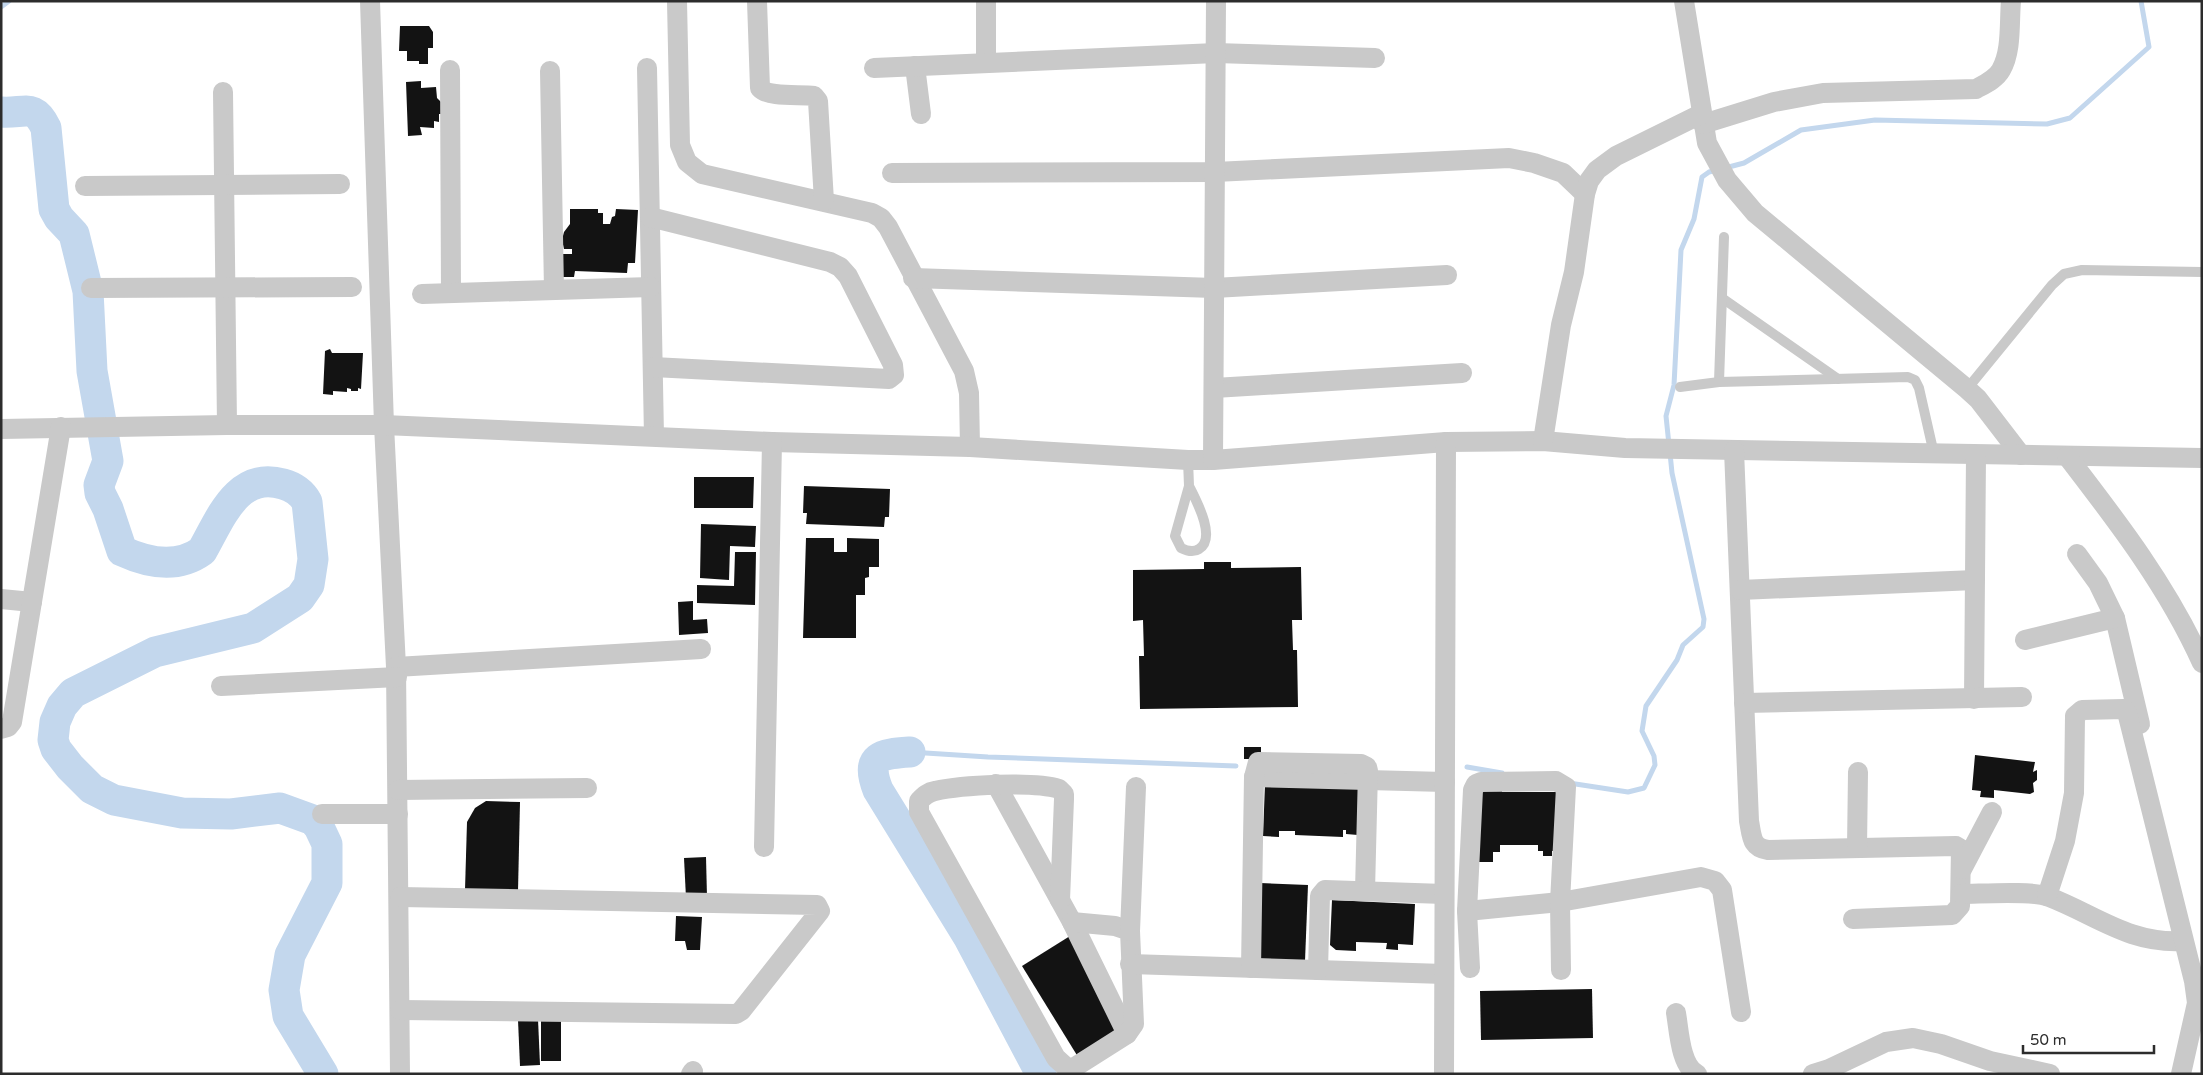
<svg xmlns="http://www.w3.org/2000/svg" width="2203" height="1075" viewBox="0 0 2203 1075" font-family="'Varela Round',sans-serif">
<rect width="100%" height="100%" fill="#fff"/>
<g fill="none" stroke-linecap="round" stroke-linejoin="round">
<!-- stream -->
<g stroke="#c3d7ed" stroke-width="5">
<path d="M1,7L9,1"/>
<path d="M1725,168L1744,163L1801,130L1875,120L2047,124L2070,118L2149,47L2141,1"/>
<path d="M1669,445L1666,416L1674,385L1681,250L1694,219L1702,177L1709,172L1717,170"/>
<path d="M910,752L988,757L1236,766"/>
<path d="M1467,767L1502,773"/>
<path d="M1569,783L1628,792L1644,788L1655,765L1654,756L1642,731L1646,706L1677,660L1683,645L1703,627L1704,619L1672,473L1670,453"/>
</g>
<!-- river -->
<g stroke="#c3d7ed" stroke-width="31">
<path d="M1,112C24,114 34,102 46,128L54,209L59,218L74,234L88,291L92,371L108,461L99,485L100,493L108,509L122,551C148,563 177,569 202,551C221,518 237,471 283,484C294,487 302,493 307,502L313,559L309,585L300,598L253,628L155,652L73,693L62,706L55,722L53,740L56,749L70,767L92,789L114,800L182,813L231,814L280,808L313,820L319,827L327,844V883L290,955L284,990L288,1016L323,1074"/>
<path d="M910,752C882,754 864,755 878,790L969,938L1041,1074"/>
</g>
</g>
<!-- building -->
<g fill="#131313">
<path d="M400,26H429L433,32V48H428V64H419V61H407V51H399Z"/>
<path d="M421,81V88L436,87L437,98L441,102L446,114H439V122L434,121V128L420,127L422,135L408,136L406,82Z"/>
<path d="M570,209H598V213H603V224H610L612,217L615,216L616,209L638,210L635,263H628L627,273L575,271L574,277H562L563,254H572V249H564L562,240L564,232L570,224Z"/>
<path d="M330,349L332,353H363L361,389L358,388V391H351V389L347,388V392L333,391V395L323,394L325,351Z"/>
<path d="M694,477H754L753,508H694Z"/>
<path d="M804,486L890,489L889,517H885L884,527L806,524L807,513H803Z"/>
<path d="M701,524L756,526L755,547L730,546L729,580L700,578Z"/>
<path d="M806,538H834V552H847V538L879,539V567H869V577L865,578V595H856V638H803Z"/>
<path d="M735,552H756L755,605L697,603V585L734,586Z"/>
<path d="M1204,562H1231V568L1301,567L1302,620H1292L1293,650H1297L1298,707L1140,709L1139,656H1144L1143,620L1133,621V570L1204,569Z"/>
<path d="M693,601V620L707,619L708,633L679,635L678,602Z"/>
<rect x="1244" y="747" width="17" height="12"/>
<path d="M1975,755L2035,762L2033,772L2037,770V780L2033,783L2034,792L2030,794L1994,790V798L1980,797L1981,791L1972,790Z"/>
<path d="M1265,784L1361,788L1358,835L1346,834V830H1343V837L1295,835V831H1279V837L1263,836Z"/>
<path d="M1478,791H1502V808V792H1557V851H1552V856H1543V851H1538V845H1500V852H1493V862H1477Z"/>
<path d="M486,801L520,802L518,891L465,890L467,822L475,808Z"/>
<path d="M706,857L707,897L686,898L684,858Z"/>
<path d="M1260,883L1308,885L1305,961L1257,963Z"/>
<path d="M1332,900L1415,904L1413,945L1398,944V950L1386,949L1387,943L1356,942V951L1336,950L1330,945Z"/>
<path d="M676,916L702,917L700,950H687L685,941H675Z"/>
<path d="M1070,936L1132,1036L1083,1065L1022,966Z"/>
<path d="M1592,989L1593,1038L1481,1040L1480,991Z"/>
<path d="M538,1019L540,1065L520,1066L518,1020Z"/>
<rect x="541" y="1020" width="20" height="41"/>
</g>
<g fill="none" stroke-linecap="round" stroke-linejoin="round">
<!-- lane -->
<g stroke="#c9c9c9" stroke-width="10">
<path d="M1722,298L1838,379"/>
<path d="M1719,382L1724,237"/>
<path d="M1680,387L1719,382L1908,377L1915,380L1919,388L1934,454"/>
<path d="M1967,389L2052,285L2064,274L2082,270L2202,272"/>
<path d="M1188,460L1189,486L1175,536L1181,548C1187,551 1193,553 1199,549C1217,538 1196,500 1189,486"/>
</g>
<!-- street -->
<g stroke="#c9c9c9" stroke-width="20">
<path d="M370,1L384,425L396,667L400,1074"/>
<path d="M677,1L680,145L687,162L702,174L872,213L881,218L888,227L964,371L969,393L970,447"/>
<path d="M757,1L760,88C769,98 800,94 814,96L818,101L824,201"/>
<path d="M1684,1L1707,143L1727,180L1755,213L1967,389L1978,399L2021,455"/>
<path d="M986,63V1"/>
<path d="M915,66L921,114"/>
<path d="M647,68L654,436"/>
<path d="M874,68L1216,53L1375,58"/>
<path d="M450,70L451,293"/>
<path d="M550,71L554,290"/>
<path d="M223,92L227,425"/>
<path d="M1703,124L1774,102L1823,93L1976,89C1985,84 1996,79 2001,70C2012,51 2009,23 2011,1"/>
<path d="M892,173L1215,172L1509,158L1534,163L1563,173L1585,194"/>
<path d="M85,186L340,184"/>
<path d="M650,217L830,262L840,267L848,276L893,365L894,375L889,379L653,367"/>
<path d="M913,278L1214,288L1447,275"/>
<path d="M91,288L352,287"/>
<path d="M422,294L651,287"/>
<path d="M1214,388L1462,373"/>
<path d="M1,429L227,425H384L772,442L970,447L1188,460H1213L1446,442L1543,441L1625,448L2202,458"/>
<path d="M1543,441L1561,325L1574,272L1585,194L1589,181L1597,170L1616,156L1701,114"/>
<path d="M1734,450L1749,821C1752,836 1751,848 1768,850L1956,846L1961,849L1960,906L1952,915L1853,919"/>
<path d="M2067,456C2117,521 2168,587 2202,663"/>
<path d="M1213,460L1216,1"/>
<path d="M2077,554L2098,583L2115,618L2140,724"/>
<path d="M1740,590L1975,580"/>
<path d="M1,599L32,602"/>
<path d="M2025,640L2115,618"/>
<path d="M396,667L701,649"/>
<path d="M221,686L397,677"/>
<path d="M1974,699L1976,455"/>
<path d="M1744,703L2022,697"/>
<path d="M1,729L8,727L12,722L61,427"/>
<path d="M1254,777L1445,782"/>
<path d="M996,784L1072,922L1127,1034"/>
<path d="M398,790L587,788"/>
<path d="M322,814H398"/>
<path d="M764,847L772,442"/>
<path d="M1857,848L1858,772"/>
<path d="M1962,869L1992,812"/>
<path d="M1961,894C1981,894 2032,890 2049,897C2096,915 2129,944 2183,941"/>
<path d="M2047,896L2065,841L2074,793L2075,716L2082,710L2124,709L2127,712L2194,981L2197,1003L2181,1074"/>
<path d="M400,897L817,905L820,911L741,1011L736,1014L400,1010"/>
<path d="M1060,900L1064,799V794L1059,789C1034,781 961,785 935,791C928,792 924,796 919,801V812L1056,1058L1067,1068L1075,1067L1127,1034L1134,1024L1130,931L1115,926L1072,922"/>
<path d="M1467,911L1560,902L1701,877L1715,881L1722,890L1741,1012"/>
<path d="M1130,931L1136,787"/>
<path d="M1130,964L1444,974"/>
<path d="M1251,968L1254,777L1258,762L1361,764L1367,767L1368,771L1365,891"/>
<path d="M1470,968L1467,911L1473,790L1476,784L1481,782L1556,781L1566,787L1560,902L1561,970"/>
<path d="M1318,970L1320,896L1325,890L1444,894"/>
<path d="M1676,1013C1679,1029 1680,1066 1697,1074"/>
<path d="M691,1074L693,1071"/>
<path d="M1444,1074L1446,442"/>
<path d="M1813,1074L1829,1069L1886,1042L1913,1038L1941,1044L1990,1061L2050,1074"/>
</g>
</g>
<!-- border -->
<rect width="2203" height="1075" fill="none" stroke="#2c2c2c" stroke-width="5"/>
<!-- scale -->
<path d="M2023 1045v8h131v-8" fill="none" stroke="#2c2c2c" stroke-width="2.5"/>
<text x="2030" y="1045" font-size="15" fill="#2c2c2c" stroke="#ffffff" stroke-width="4" paint-order="stroke">50 m</text>
</svg>
